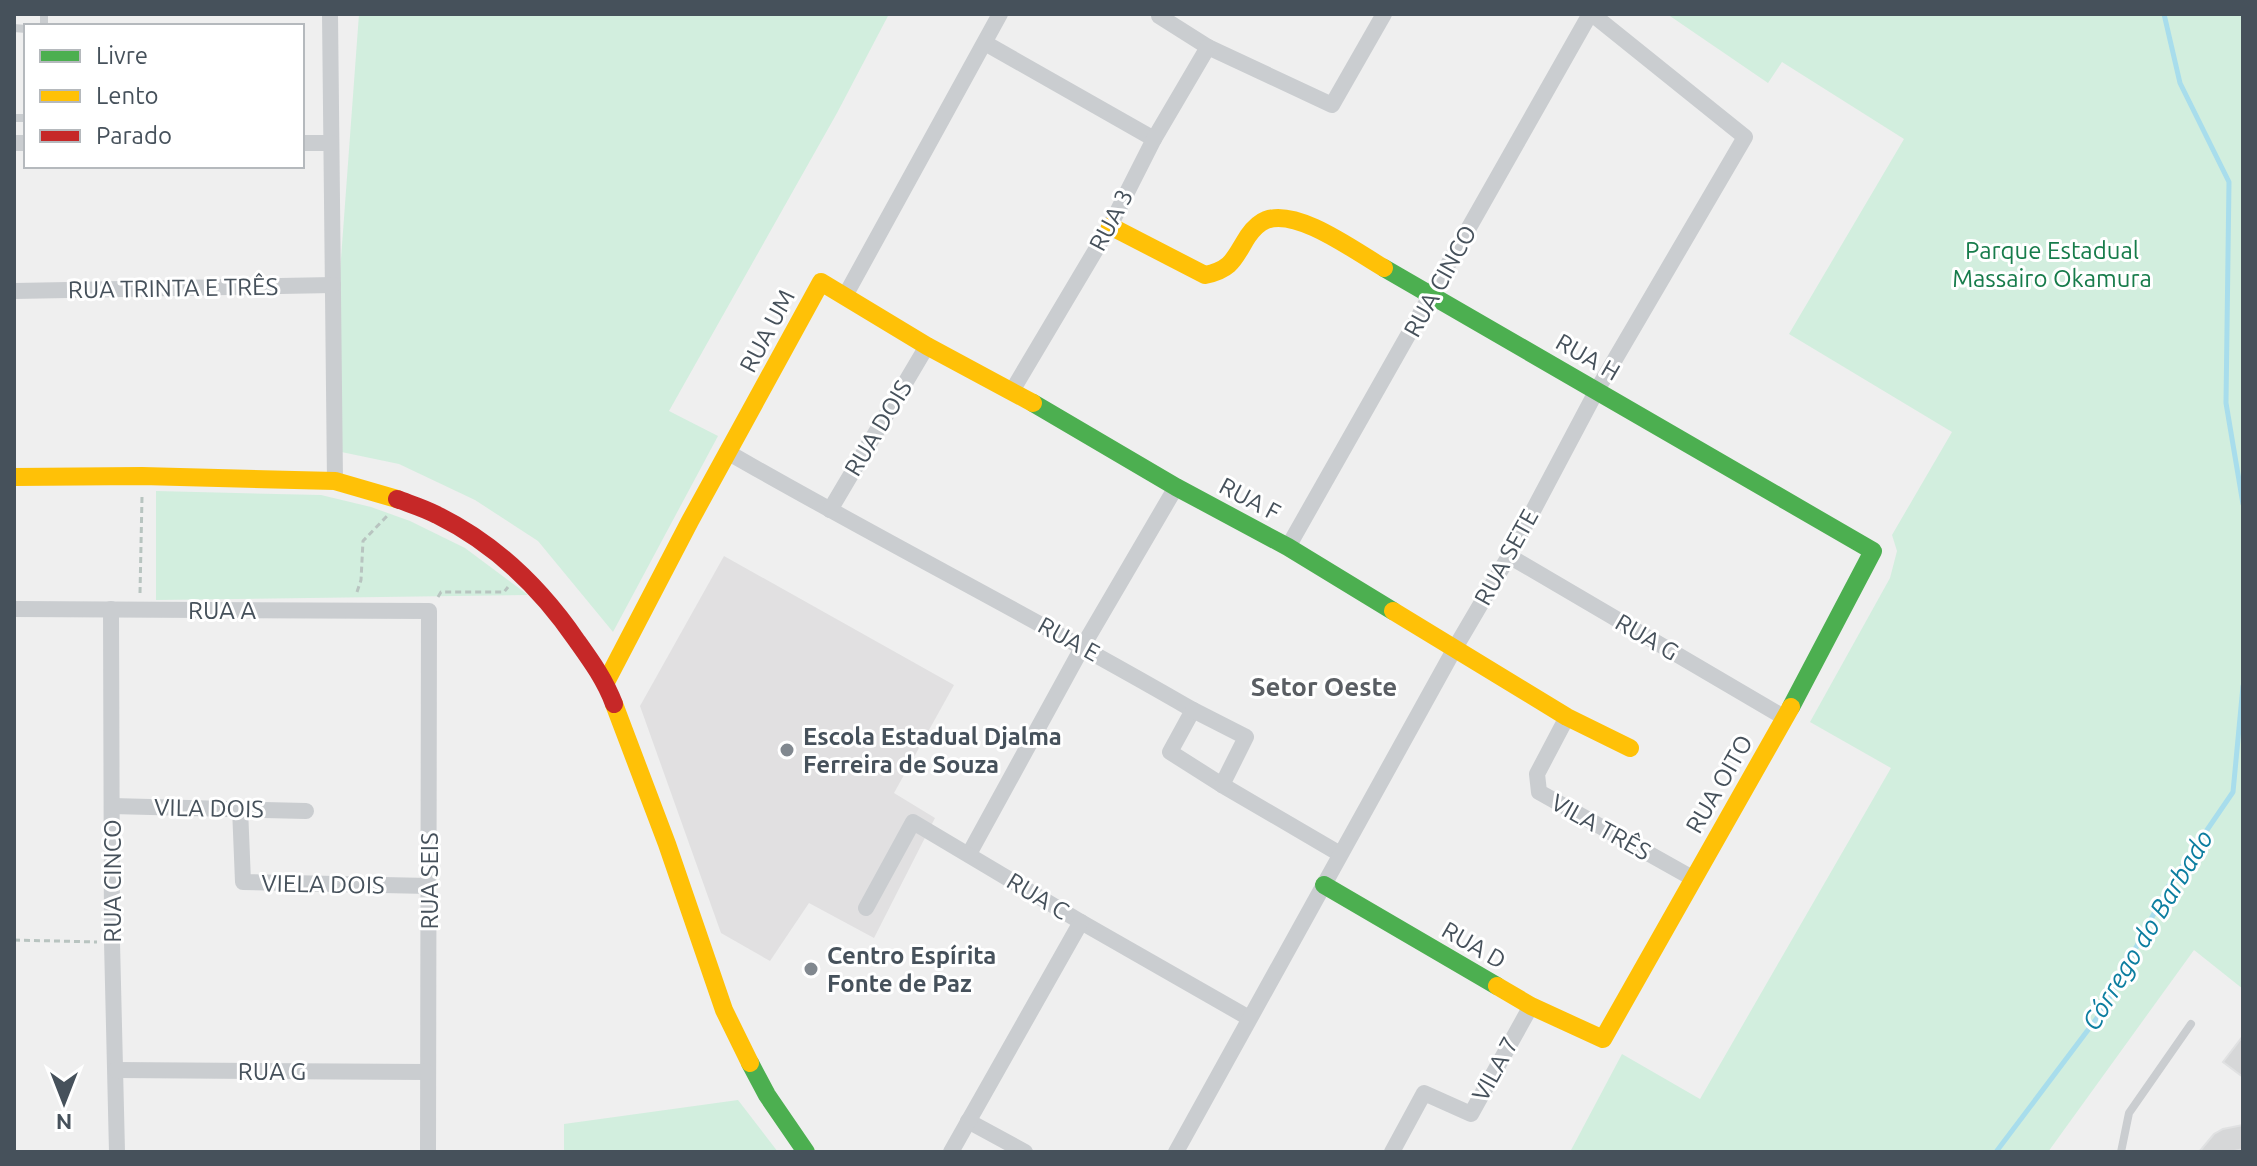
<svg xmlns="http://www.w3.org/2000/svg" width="2257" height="1166" viewBox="0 0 2257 1166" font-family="Ubuntu,sans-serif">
<rect width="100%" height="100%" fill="#efefef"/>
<!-- education -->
<path fill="#e1e0e1" d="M724,556L954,685L894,793L935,818L874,938L809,903L770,961L721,933L640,706Z"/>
<!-- green -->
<g fill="#d2eede">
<path d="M359,14H889L837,113L669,411L718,436L613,632L538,541L475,500L399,464L327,449Z"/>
<path d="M1667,14H2243V989L2194,950L2048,1152H1570L1622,1054L1700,1099L1891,768L1810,722L1890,578L1897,551L1892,535L1952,432L1789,334L1904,139L1782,62L1768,83Z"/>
<path d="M156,491L321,495L371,507L410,521L465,548L528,595L156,600Z"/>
<path d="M738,1100L778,1152H564V1124Z"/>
</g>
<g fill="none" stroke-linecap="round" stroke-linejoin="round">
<!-- stream -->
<g stroke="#a8ddec" stroke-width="5">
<path d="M2164,14L2180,83L2229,182L2226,403L2243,504"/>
<path d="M1996,1152L2103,1010L2168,887L2233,792L2243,686"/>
</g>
</g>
<!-- building -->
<g fill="#d6d7d8" stroke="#e0e1e2" stroke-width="2">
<path d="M2243,1036V1077L2223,1062Z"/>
<path d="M2243,1125V1149L2230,1152H2199L2214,1134L2223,1129Z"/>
</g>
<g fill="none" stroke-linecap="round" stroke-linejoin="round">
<!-- path -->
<g stroke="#b8c4c0" stroke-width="3" stroke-dasharray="6 4" stroke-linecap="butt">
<path d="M357,592L361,580L363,541L388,515"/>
<path d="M140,593L142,497"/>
<path d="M438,597L441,592H504L508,587"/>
<path d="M14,940L97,942"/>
</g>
<!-- lane -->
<g stroke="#cacdd0" stroke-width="8">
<path d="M44,14V26"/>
<path d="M14,28L26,29"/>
<path d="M14,118H26"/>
<path d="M2121,1152L2129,1113L2191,1024"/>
</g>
<!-- street -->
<g stroke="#cacdd0" stroke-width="16">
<path d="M330,14L335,481"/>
<path d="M1161,14L1159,16L1208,47L1332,105L1384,14"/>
<path d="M985,43L1154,139"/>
<path d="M14,143H26"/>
<path d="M302,143H331"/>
<path d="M14,291L333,285"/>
<path d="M845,296L1000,14"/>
<path d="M1012,391L1110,226L1154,139L1208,47"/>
<path d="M729,453C882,541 1040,621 1193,710L1170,752L1222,785L1340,854"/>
<path d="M830,510L927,346"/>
<path d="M1288,547L1590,14"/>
<path d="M1509,556L1785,718"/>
<path d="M14,609L429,611L428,1152"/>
<path d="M111,609L112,942L117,1152"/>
<path d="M1193,710L1246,737L1222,785"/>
<path d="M1567,717L1537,774L1539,792L1694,879"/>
<path d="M112,806L306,811"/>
<path d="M240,808L243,882L429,886"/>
<path d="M969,854L1083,646L1176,487"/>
<path d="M866,908L913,822L1081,922L1249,1018"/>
<path d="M116,1070L427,1072"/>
<path d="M968,1121L1025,1152"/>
<path d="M951,1152L1081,922"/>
<path d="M1176,1152L1455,648L1509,556L1597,390L1745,137L1592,14"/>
<path d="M1392,1152L1424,1093L1471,1114L1531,1006"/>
</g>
<!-- fast -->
<g stroke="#4caf50" stroke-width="18">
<path d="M1384,268L1873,551L1791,707"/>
<path d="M1033,403L1176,487L1288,547L1393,611"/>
<path d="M1324,885L1497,986"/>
<path d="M750,1063L767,1095L806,1152"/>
</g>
<!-- slow -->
<g stroke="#ffc107" stroke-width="18">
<path d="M1110,226L1205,275C1233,269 1234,258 1248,236C1253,229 1258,223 1266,220C1298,208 1356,252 1384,268"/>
<path d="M14,477L142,476L335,481L397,499"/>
<path d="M1393,611L1567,717L1630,748"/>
<path d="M606,682L690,521L821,282L927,346L1033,403"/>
<path d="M614,704L667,844L724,1010L750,1063"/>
<path d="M1497,986L1531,1006L1603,1039L1791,707"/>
</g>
<!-- jam -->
<path stroke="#c62828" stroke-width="18" d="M397,499C410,504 424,508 437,515C496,544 540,587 577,641C592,662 605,680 614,704"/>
</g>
<!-- markers -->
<g fill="#81888f" stroke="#fff" stroke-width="3">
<circle cx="787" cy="750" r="8"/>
<circle cx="811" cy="969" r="8"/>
</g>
<g text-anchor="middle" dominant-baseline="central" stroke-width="6" stroke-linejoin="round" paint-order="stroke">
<!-- street labels -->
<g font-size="24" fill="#46515b" stroke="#fff">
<text transform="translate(1111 220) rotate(-62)">RUA 3</text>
<text transform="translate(1440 281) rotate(-61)">RUA CINCO</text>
<text transform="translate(173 288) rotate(-1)">RUA TRINTA E TRÊS</text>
<text transform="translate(767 331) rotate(-62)">RUA UM</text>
<text transform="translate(1588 357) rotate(30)">RUA H</text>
<text transform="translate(878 428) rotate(-59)">RUA DOIS</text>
<text transform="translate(1250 499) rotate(28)">RUA F</text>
<text transform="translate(1506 557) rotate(-61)">RUA SETE</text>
<text x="222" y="610">RUA A</text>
<text transform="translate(1647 637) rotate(30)">RUA G</text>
<text transform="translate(1069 639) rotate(29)">RUA E</text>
<text transform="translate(1719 784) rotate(-60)">RUA OITO</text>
<text transform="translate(209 808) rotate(1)">VILA DOIS</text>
<text transform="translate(1601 827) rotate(29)">VILA TRÊS</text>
<text transform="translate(112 881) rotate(-90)">RUA CINCO</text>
<text transform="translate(429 881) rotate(-90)">RUA SEIS</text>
<text transform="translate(323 884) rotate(1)">VIELA DOIS</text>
<text transform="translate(1038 896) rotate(31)">RUA C</text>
<text transform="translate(1474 945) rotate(30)">RUA D</text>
<text transform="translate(1495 1069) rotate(-61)">VILA 7</text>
<text x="272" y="1071">RUA G</text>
</g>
<!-- park labels -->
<g font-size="24" fill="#177c4b" stroke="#fff">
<text x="2052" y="250">Parque Estadual<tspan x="2052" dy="28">Massairo Okamura</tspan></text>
</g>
<!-- poi labels -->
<g font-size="24" font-weight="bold" fill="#46515b" stroke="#fff" text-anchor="start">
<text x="803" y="736">Escola Estadual Djalma<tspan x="803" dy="28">Ferreira de Souza</tspan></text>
<text x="827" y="955">Centro Espírita<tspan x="827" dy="28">Fonte de Paz</tspan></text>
</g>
<!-- neighbourhood labels -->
<g font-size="26" font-weight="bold" fill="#5a5e63" stroke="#fff">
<text x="1324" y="686">Setor Oeste</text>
</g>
<!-- water labels -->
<g font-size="26" font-style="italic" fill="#0c7ea0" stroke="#fff">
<text transform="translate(2147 930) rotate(-59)">Córrego do Barbado</text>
</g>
</g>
<!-- border -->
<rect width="2257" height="1166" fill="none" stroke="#46515b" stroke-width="32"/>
<!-- legend -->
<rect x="24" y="24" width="280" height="144" fill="#ffffff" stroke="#b5b9bd" stroke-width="2"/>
<rect x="40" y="50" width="40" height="12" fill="#4caf50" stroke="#b5b9bd" stroke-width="2"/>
<text x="96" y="64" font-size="24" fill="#46515b">Livre</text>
<rect x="40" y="90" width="40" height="12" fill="#ffc107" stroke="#b5b9bd" stroke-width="2"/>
<text x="96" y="104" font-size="24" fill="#46515b">Lento</text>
<rect x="40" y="130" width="40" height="12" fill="#c62828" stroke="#b5b9bd" stroke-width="2"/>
<text x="96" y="144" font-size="24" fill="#46515b">Parado</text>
<!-- north arrow -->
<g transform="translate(64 1102) rotate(180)" stroke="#ffffff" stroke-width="6" paint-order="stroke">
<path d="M0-6L14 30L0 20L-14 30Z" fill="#46515b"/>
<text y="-12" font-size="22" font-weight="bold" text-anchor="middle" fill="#46515b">N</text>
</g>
</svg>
